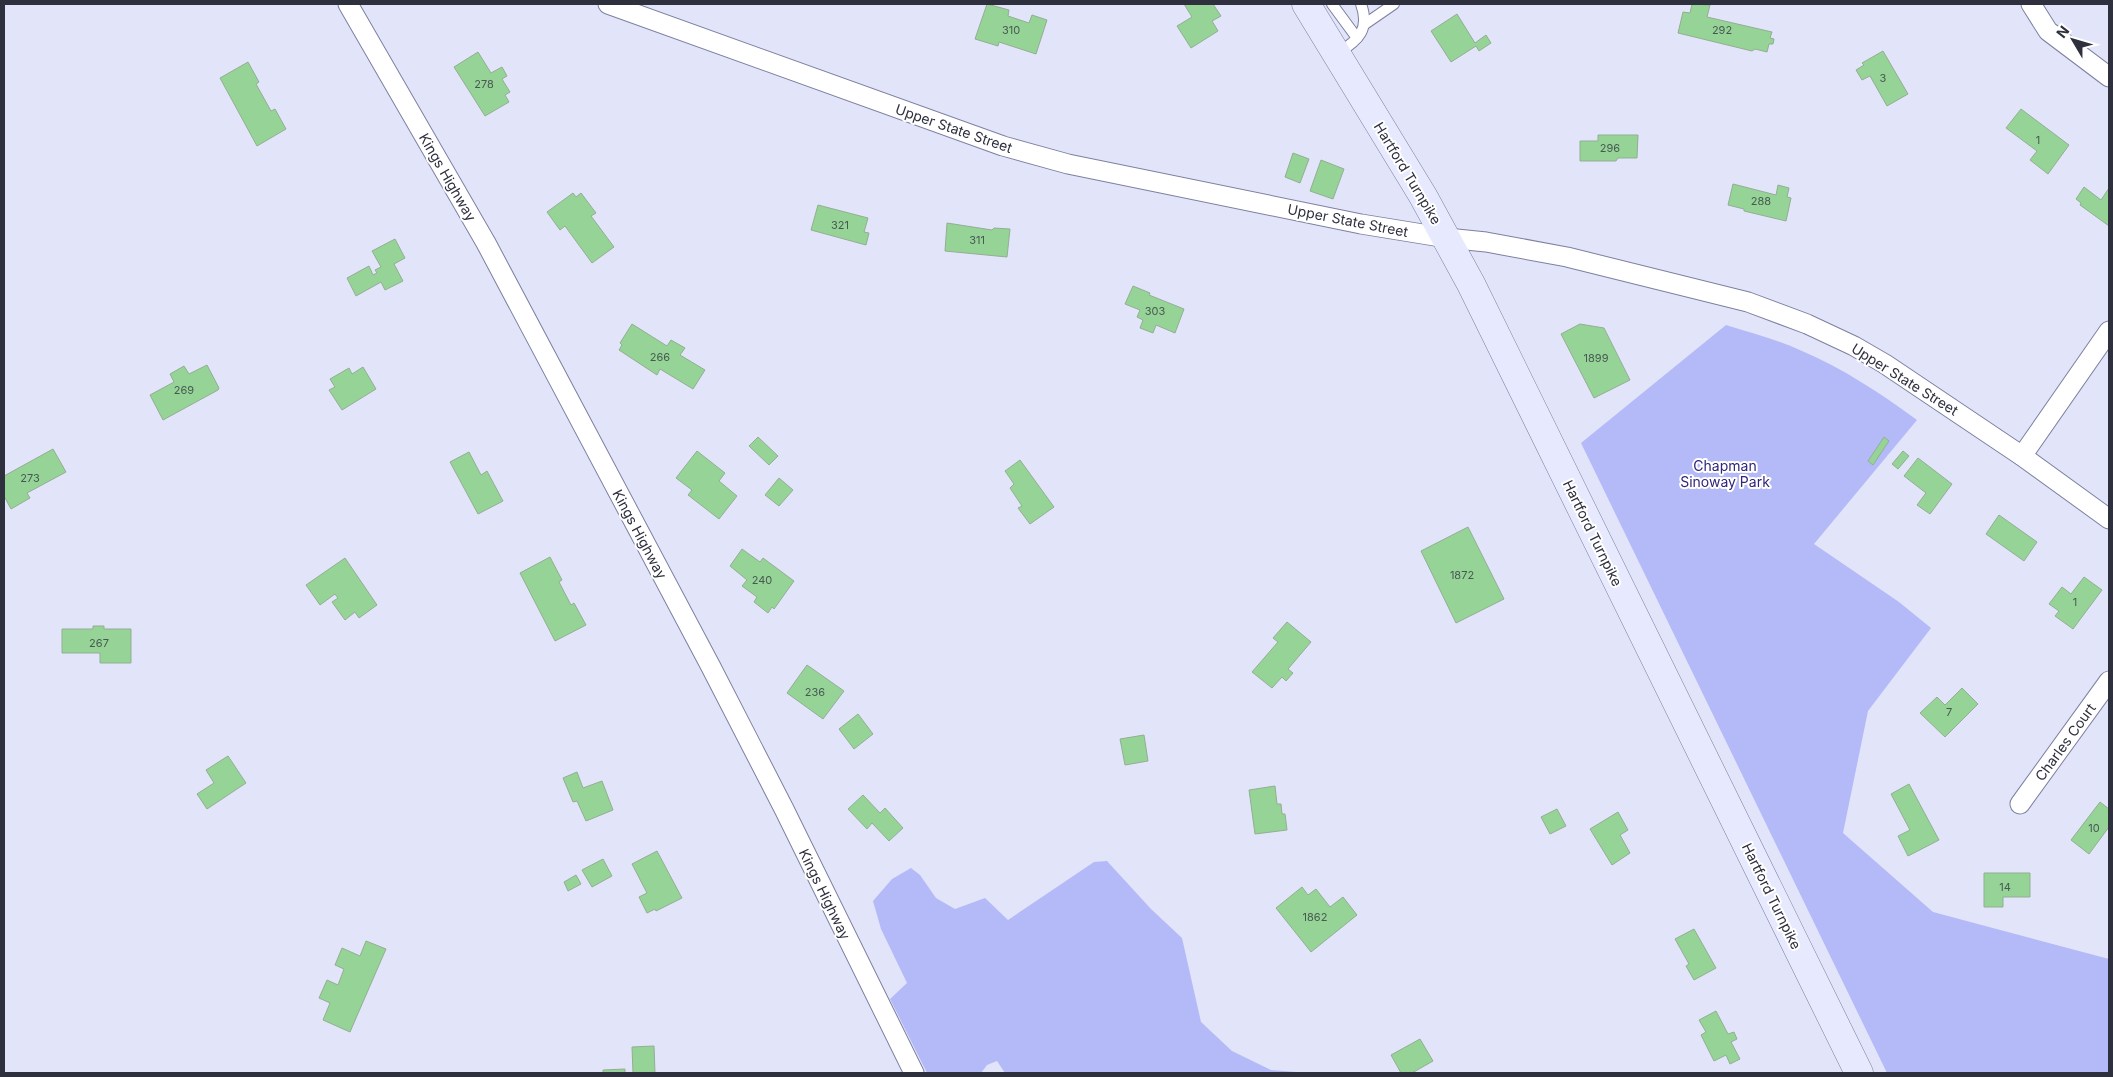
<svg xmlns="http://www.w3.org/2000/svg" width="2113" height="1077" viewBox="0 0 2113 1077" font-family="Inter,sans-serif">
<rect width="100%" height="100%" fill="#e2e4fa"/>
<!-- green -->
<g fill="#b4baf7">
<path d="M1726,325C1752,333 1778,340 1802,351C1844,369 1880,393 1917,420L1814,544L1899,602L1931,628L1868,711L1843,833L1933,912L2109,959V1073H1887L1581,443Z"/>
<path d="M1107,861L1151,909L1182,938L1201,1022L1232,1051L1271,1070L1309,1073H1005L997,1061L987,1065L981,1073H927L890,999L907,983L881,929L873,901L892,879L911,868L920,875L936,898L955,909L985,898L1008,920L1094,862Z"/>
</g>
<!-- building -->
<g fill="#95d496" stroke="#93ae93">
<path d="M987,4L1009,10L1008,16L1029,23L1032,15L1047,20L1036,54L999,42L998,46L975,39Z"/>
<path d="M1184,4H1213L1221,16L1212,21L1218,31L1191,48L1177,26L1192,17Z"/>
<path d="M1692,4L1710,5L1707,17L1772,32L1770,38L1774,39L1773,44H1769L1767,52L1755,49L1752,51L1678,33L1683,12L1690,13Z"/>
<path d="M1457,14L1475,43L1486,35L1491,43L1479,51L1476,46L1451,62L1431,31Z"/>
<path d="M1883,51L1908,94L1887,106L1870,76L1862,80L1856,70L1864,65L1862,63Z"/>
<path d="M478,52L491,73L502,67L507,76L502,79L510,92L505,95L509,102L485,116L454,67Z"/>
<path d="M248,62L259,82L256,84L271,111L275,109L286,129L257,146L220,78Z"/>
<path d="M2021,109L2069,145L2048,174L2030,160L2037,151L2006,128Z"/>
<path d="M1598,135H1638L1637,158H1618L1616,161H1580V141H1598Z"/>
<path d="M1293,153L1309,159L1300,183L1285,177Z"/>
<path d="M1321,160L1344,169L1333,199L1310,191Z"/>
<path d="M1733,184L1776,195L1778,185L1789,188L1787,197L1791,198L1786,221L1744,211V209L1728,205Z"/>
<path d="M2084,187L2101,200L2109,188V226L2080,205L2081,203L2076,199Z"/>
<path d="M573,193L576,197L581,193L596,213L591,216L614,247L592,263L565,226L560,230L547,212Z"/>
<path d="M818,205L868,218L864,232L869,233L866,245L811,230Z"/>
<path d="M947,223L992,230L994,228L1010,229L1007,257L945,251Z"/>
<path d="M395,239L405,258L394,264L403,281L385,290L381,282L356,296L347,278L369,266L373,275L377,273L375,270L381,267L372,251Z"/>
<path d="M1133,286L1150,293L1149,295L1184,309L1175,333L1156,325L1153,333L1140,328L1143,320L1137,317L1140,310L1125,304Z"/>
<path d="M632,324L667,346L671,340L685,348L680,355L705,370L693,389L660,369L657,375L619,350L622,345L620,343Z"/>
<path d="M1580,324L1604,328L1630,380L1594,398L1561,334Z"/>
<path d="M207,365L219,388L218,390L163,420L150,395L174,382L170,374L184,366L189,374Z"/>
<path d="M363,367L376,389L342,410L329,390L335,387L330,379L349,368L352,374Z"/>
<path d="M758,437L778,456L769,465L749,446Z"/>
<path d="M1884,437L1889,441L1873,465L1868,461Z"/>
<path d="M53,449L66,472L27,493L30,498L11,509L4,496V476Z"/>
<path d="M697,451L725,473L719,481L737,496L719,519L688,495L692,490L676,478Z"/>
<path d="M1903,451L1909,456L1898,469L1892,464Z"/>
<path d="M469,452L481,475L487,471L503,501L478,514L450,462Z"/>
<path d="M1918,458L1952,484L1930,514L1917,505L1926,493L1904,476Z"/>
<path d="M1020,460L1054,507L1030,524L1018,508L1022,506L1010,488L1014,484L1005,471Z"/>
<path d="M779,478L793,490L779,506L765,495Z"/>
<path d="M1999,515L2037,542L2024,561L1986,534Z"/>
<path d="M1468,527L1504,599L1456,623L1421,551Z"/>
<path d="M742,549L760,562L763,558L794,581L774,609L772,607L768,613L754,602L757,597L742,586L747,580L730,566Z"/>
<path d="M550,557L562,580L559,582L571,605L574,603L586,625L555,641L520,573Z"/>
<path d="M345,558L377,605L359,618L355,612L345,620L332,602L338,598L335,594L320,605L306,585Z"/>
<path d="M2084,577L2102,590L2073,629L2055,616L2059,611L2049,604L2062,587L2071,594Z"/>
<path d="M1287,622L1311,642L1288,669L1293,673L1286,681L1282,677L1272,688L1252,672L1278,642L1273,638Z"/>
<path d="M93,626H104V629H131V663H100V653H62V629H93Z"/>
<path d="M807,665L844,691L823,719L787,693Z"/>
<path d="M1962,688L1978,704L1945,737L1920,713L1937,697L1945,705Z"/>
<path d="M858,714L873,734L854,749L839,729Z"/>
<path d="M1144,735L1148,761L1125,765L1120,739Z"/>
<path d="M228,756L246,783L207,809L197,794L214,783L206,770Z"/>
<path d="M577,772L583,788L602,781L613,810L586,821L577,801L573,802L563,778Z"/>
<path d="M1909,784L1939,840L1908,856L1898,836L1910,830L1891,794Z"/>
<path d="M1275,786L1277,804H1281L1282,814H1285L1287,830L1255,834L1249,790Z"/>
<path d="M863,795L880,813L885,808L903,828L889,841L872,823L867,829L848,809Z"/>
<path d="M2100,802L2109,809V827L2089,854L2071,840Z"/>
<path d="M1557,809L1566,826L1550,834L1541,817Z"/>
<path d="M1618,812L1628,830L1620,835L1630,853L1612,865L1590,829Z"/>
<path d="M657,851L682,898L656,911L655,909L647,913L639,897L647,893L632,864Z"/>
<path d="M603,859L612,876L592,887L582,870Z"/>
<path d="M1984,873H2030V897H2003V907H1984Z"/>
<path d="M576,875L581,884L568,891L564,882Z"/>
<path d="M1302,887L1308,895L1316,889L1330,907L1343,897L1357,915L1311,952L1276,908Z"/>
<path d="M1694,929L1716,968L1694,980L1686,966L1689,964L1675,939Z"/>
<path d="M366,941L386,949L350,1032L323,1020L330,1003L319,998L327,980L338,985L344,969L335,965L342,948L360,956Z"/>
<path d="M1716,1011L1728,1034L1734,1032L1737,1039L1731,1042L1740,1059L1730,1064L1726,1055L1714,1061L1701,1035L1706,1032L1699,1020Z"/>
<path d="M1420,1039L1433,1061L1412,1073H1401L1391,1055Z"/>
<path d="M654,1046L655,1073H633L632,1047Z"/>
<path d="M625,1069V1073H603V1070Z"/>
</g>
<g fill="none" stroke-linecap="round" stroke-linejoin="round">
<!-- lane casing -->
<g stroke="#7d80a0" stroke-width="12">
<g id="lane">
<path d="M1332,4L1357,38"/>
<path d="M1365,24L1394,4"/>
<path d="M1338,53C1359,40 1370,29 1361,4"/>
</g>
</g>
<!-- street casing -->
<g stroke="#7d80a0" stroke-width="21">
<g id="street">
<path d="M348,4L486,243L711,667L784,809L914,1073"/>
<path d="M608,4L1003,146L1068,164L1361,224L1447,238L1486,242L1567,257L1748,302L1807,324L1854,346L1885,364L2022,456L2109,519"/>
<path d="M2031,4L2048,31L2109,77"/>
<path d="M2022,456L2109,331"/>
<path d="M2020,804L2109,681"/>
</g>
</g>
<!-- secondary casing -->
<g stroke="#7d80a0" stroke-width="29">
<path id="secondary" d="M1306,4L1423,196L1471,284L1859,1073"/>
</g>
<!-- lane -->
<use href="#lane" stroke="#fff" stroke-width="10"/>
<!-- street -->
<use href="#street" stroke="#fff" stroke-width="19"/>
<!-- secondary -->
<use href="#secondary" stroke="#e7e9fe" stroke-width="28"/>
</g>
<g text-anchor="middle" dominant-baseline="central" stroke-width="4" stroke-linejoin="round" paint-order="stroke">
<!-- number labels -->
<g font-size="11" fill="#485953">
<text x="1011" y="30">310</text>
<text x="1722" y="30">292</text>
<text x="1883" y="78">3</text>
<text x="484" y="84">278</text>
<text x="2038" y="140">1</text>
<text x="1610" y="148">296</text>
<text x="1761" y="201">288</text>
<text x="840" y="225">321</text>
<text x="977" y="240">311</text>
<text x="1155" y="311">303</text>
<text x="660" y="357">266</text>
<text x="1596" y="358">1899</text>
<text x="184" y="390">269</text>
<text x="30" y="478">273</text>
<text x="1462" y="575">1872</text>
<text x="762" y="580">240</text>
<text x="2075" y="602">1</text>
<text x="99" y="643">267</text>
<text x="815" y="692">236</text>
<text x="1949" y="712">7</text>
<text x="2094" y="828">10</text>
<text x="2005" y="887">14</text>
<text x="1315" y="917">1862</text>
</g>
<!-- street labels -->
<g font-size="14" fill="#2e303d" stroke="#fff">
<text transform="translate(954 128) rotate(19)">Upper State Street</text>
<text transform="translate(1408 173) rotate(59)">Hartford Turnpike</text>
<text transform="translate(448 177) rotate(60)">Kings Highway</text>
<text transform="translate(1348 220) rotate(11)">Upper State Street</text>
<text transform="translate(1905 379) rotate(32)">Upper State Street</text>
<text transform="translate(1593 533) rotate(64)">Hartford Turnpike</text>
<text transform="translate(640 534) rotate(62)">Kings Highway</text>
<text transform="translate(2065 742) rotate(-54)">Charles Court</text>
<text transform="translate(825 894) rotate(64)">Kings Highway</text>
<text transform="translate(1772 896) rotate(64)">Hartford Turnpike</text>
</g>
<!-- park labels -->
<g font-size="14" fill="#2e267a" stroke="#fff">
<text x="1725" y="465">Chapman<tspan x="1725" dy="16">Sinoway Park</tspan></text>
</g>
</g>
<!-- border -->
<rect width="2113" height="1077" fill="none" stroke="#2e303d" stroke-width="10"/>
<!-- north arrow -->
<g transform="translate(2073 40) rotate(308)" stroke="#ffffff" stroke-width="4" paint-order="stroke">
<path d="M0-4L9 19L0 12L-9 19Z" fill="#2e303d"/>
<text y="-8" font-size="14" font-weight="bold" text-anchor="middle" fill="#2e303d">N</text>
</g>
</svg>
